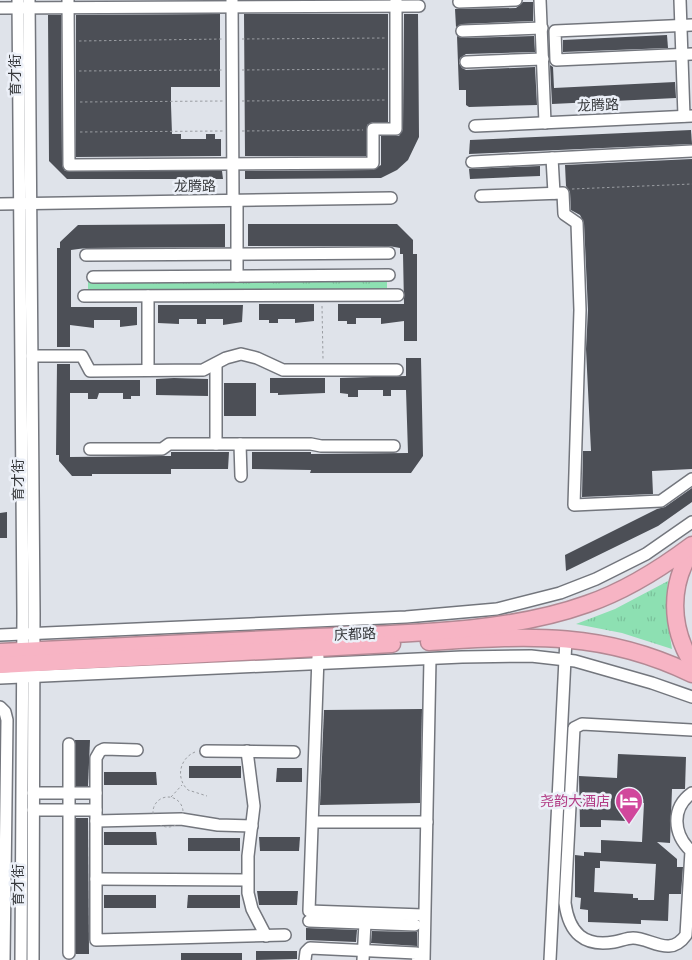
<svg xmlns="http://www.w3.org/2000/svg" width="692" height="960" viewBox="0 0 692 960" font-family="Quicksand,'Noto Sans SC',sans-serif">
<defs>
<pattern id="grass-tufts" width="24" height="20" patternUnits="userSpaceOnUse" patternTransform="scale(1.25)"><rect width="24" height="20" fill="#8de0b2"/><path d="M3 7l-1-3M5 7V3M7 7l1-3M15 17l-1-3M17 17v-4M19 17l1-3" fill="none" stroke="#7ac19a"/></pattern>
</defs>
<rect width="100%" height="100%" fill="#dfe3ea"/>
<!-- grass -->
<g fill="url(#grass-tufts)">
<path d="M387,277V290L88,293V280Z"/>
<path d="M668,581L666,610L672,649L622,633L576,624L615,609Z"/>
</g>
<!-- building -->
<g fill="#4c4f56" fill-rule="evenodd">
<path d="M523,2H533V21L462,24L456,27L455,9L516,8Z"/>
<path d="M220,14V87H171V105L172,134H181V139H206V134H215V139H221V156L76,157V15Z"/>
<path d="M244,14H388V122H373L367,125L366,156H245Z"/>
<path d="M404,14H418L419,137L408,160L397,170L381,178L245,179V171L373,170L381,165V136H399L403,129Z"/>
<path d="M48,15H61L62,165L65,171H222L223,179H67L49,161Z"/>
<path d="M667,35L668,48L563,52V40Z"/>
<path d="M457,36L462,38L534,36L535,52L466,54L460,58L459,63L462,68L466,70L535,67L537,105L469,107L466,105V90H459Z"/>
<path d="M550,65L553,67L554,88L675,82L676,98L552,104Z"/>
<path d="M691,130L692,144L469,154L470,140Z"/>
<path d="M692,159V469L652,471L653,494L582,497L583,451H591L586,349L588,310L584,223L580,215L571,210L570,192L566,186L565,165Z"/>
<path d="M540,166V176L470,179L469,169Z"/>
<path d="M225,224V247L86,248L71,250V307H137V325L120,327V320H94V328L70,325V347H57V248H60V242L78,225Z"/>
<path d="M248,224H397L413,240V254H417V341H404V321L381,324V318H356V324H347V321H338V304H404L403,254H400V248L389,246H248Z"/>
<path d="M259,304H314V321L295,323V319H278V323H269V320H259Z"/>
<path d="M158,305H243L242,322L223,325V319H206V324H197V319H179V324L158,323Z"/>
<path d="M406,358H421L423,456L411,473H310L311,470L252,469V452H311V454L408,453L406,390H391V396H383V390H358V397H348V394L340,393V378L406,376Z"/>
<path d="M57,364H70V380H140V396H131V399H123V393H99L97,399H88V393H70V457L162,456H171V452H229L228,469H171V474H92V476H72L59,461V455H56Z"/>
<path d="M174,378L208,379V396L156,395V379Z"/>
<path d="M270,378H325V393L278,395V393H270Z"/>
<rect x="224" y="383" width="32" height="33"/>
<path d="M692,488V502L658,526L566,571L565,555L657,509L665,507Z"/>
<path d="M7,512V538H0V513Z"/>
<path d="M422,709L420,803L320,805L324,710Z"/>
<path d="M75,740H90L88,786H76Z"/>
<path d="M618,754L686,757L685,789H672L670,843L657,842L677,859V867H683L681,894H669L668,921L641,920V924L588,922V910L580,909L581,898L575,897V855L584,856V852L601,853V840L642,842L644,803H627V821L601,820V827H580L579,776L617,778ZM600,861L656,864L654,900H638V898H633V894L594,892L595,868H600Z"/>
<rect x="189" y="766" width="52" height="12"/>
<path d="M277,768H302V782H276Z"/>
<path d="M104,772H156L157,785H104Z"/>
<path d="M76,818H88L89,954H76Z"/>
<path d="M104,832H156L157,845H104Z"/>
<path d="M259,837H300L299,851H260Z"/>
<rect x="188" y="838" width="52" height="13"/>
<path d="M257,891H298L297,905H259Z"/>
<rect x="104" y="895" width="52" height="13"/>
<path d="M188,895H240V908H187Z"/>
<path d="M306,928L357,930L356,942L306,940Z"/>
<path d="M372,931L417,932V946L371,943Z"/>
<path d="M256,951H297V959L256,960Z"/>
<rect x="181" y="953" width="61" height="7"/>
</g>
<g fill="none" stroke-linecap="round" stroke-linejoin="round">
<!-- minor casing -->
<g stroke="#73767d" stroke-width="14">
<g id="minor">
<path d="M18,0L23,613L21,960"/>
<path d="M29,0L34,613L33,960"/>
<path d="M68,0L69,165L373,163V129H396V0"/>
<path d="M232,0L233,200"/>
<path d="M540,0L545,123"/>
<path d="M680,0L684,116"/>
<path d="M459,2L516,0"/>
<path d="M0,8L419,6"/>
<path d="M692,25L555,31L556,60L692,54"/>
<path d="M462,31L542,28"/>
<path d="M466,62L543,59"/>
<path d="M475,126L692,116"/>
<path d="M552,158L554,193"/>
<path d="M472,162L692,151"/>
<path d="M481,196L563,193L564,214L577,223L580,310L574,505L661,501L692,479"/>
<path d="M237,200V276"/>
<path d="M0,204L391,198"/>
<path d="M86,255L389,253"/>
<path d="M93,277L389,275"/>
<path d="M84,296L398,295"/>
<path d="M148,296V370"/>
<path d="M32,356H82L90,371L203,370L226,358L241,354L257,358L283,370H397"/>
<path d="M216,364V444"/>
<path d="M240,444L241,476"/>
<path d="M90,449H162L169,444H311L321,446H394"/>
<path d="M0,635L406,617L497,609L560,593L596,579L646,554L692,522"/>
<path d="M318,657L309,911L423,915"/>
<path d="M0,678L462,657L531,656L575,661L652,683L692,697"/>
<path d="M0,707L5,712L7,720L4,960"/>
<path d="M692,730L582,724L574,728L565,903C569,933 584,947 614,942C620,941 627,938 633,938C651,938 670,958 686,935L691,851C673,834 671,808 692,793"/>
<path d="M137,750L104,749L100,751L96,758V940L285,935"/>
<path d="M206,751L294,752"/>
<path d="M247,751L254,806L248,856V893L252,909L266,936"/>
<path d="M33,793H96"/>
<path d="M33,810H96"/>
<path d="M96,821L181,819L218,825L252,826"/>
<path d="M313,822H427"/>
<path d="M96,879L247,880"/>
<path d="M309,921L415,925"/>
<path d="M69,953V744"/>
<path d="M305,960L306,952L310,948L416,953L418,960"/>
<path d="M363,960L365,923"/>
<path d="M424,960L430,659"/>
<path d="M550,960L566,639"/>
</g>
</g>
<!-- highway casing -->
<g stroke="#b38994" stroke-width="19">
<g id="highway">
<path d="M692,550C669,585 670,627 692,663"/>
<path d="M429,642C527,636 601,630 692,674"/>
<path d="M0,652C97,647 194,642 291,638C385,633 498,636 587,604C625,591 660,569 692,545"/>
<path d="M0,665L392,644"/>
</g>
</g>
<!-- path -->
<g stroke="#9a9da2" stroke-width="1" stroke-dasharray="2.5 2.5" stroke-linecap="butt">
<path d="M242,39L385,38"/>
<path d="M79,41L223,39"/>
<path d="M242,70L385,69"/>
<path d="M79,71L223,70"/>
<path d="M242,101L386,100"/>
<path d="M80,102L223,101"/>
<path d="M242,131L363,130"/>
<path d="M80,132L223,131"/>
<path d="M572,189L692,184"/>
<path d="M322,306L323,359"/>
<path d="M195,752C180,758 175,778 188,790L207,796"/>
<path d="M171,797L182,785"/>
<circle cx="168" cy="812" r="15"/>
</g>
<!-- minor -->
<use href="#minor" stroke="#fff" stroke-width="11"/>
<!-- highway -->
<use href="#highway" stroke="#f7b4c4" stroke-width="16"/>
</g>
<!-- icons -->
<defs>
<g id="hotel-pin" transform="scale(1.4375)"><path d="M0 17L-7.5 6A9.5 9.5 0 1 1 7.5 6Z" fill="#d1479c" stroke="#ecf0f8"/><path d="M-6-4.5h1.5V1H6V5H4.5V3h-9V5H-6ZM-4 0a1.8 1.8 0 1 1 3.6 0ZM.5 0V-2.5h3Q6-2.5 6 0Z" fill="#fff"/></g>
</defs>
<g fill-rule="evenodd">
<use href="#hotel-pin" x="629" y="801"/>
</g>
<g text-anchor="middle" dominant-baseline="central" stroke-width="5" stroke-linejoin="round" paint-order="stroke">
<!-- street labels -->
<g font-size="14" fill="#36383b" stroke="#ecf0f8">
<text transform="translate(15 75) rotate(-90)">育才街</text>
<text transform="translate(598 105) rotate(-3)">龙腾路</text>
<text transform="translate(195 186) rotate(-1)">龙腾路</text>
<text transform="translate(18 480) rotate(-90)">育才街</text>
<text transform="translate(355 634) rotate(-3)">庆都路</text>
<text transform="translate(18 885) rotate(-90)">育才街</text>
</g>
<!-- hotel labels -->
<g font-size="14" fill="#b23c85" stroke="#ecf0f8" text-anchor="end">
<text x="610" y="801">尧韵大酒店</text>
</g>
</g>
</svg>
